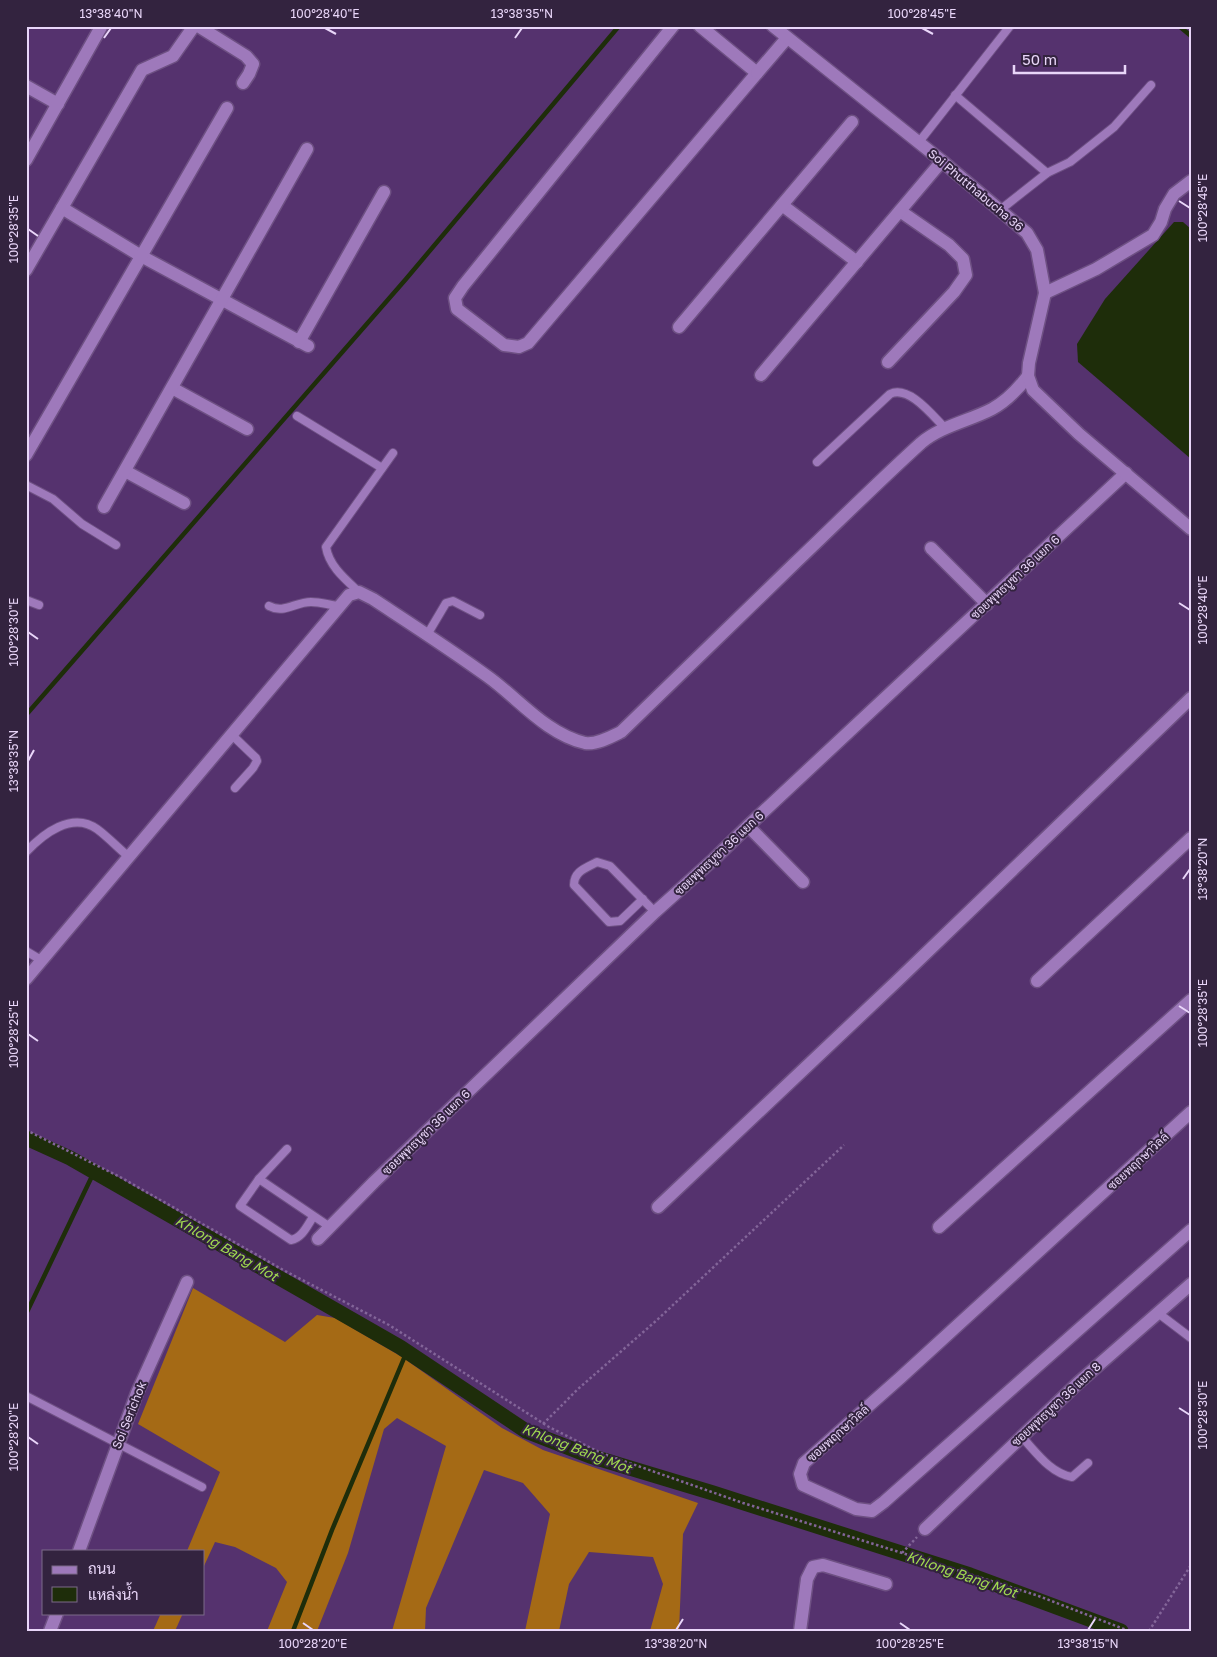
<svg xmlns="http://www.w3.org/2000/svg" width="1217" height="1657" viewBox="0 0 1217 1657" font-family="'Golos Text',Sarabun,sans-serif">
<rect width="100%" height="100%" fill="#55326e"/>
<!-- forest -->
<g fill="#a56a15">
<path d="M193,1288L285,1342L317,1315L335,1318L402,1357L502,1428L543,1450L698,1503L683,1534L679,1631H650L663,1584L653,1557L589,1552L569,1584L559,1631H525L550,1514L523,1483L484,1470L426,1608L425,1631H392L446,1446L397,1418L384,1429L348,1553L317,1631H267L287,1582L276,1568L235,1547L215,1542L204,1566V1551H187L220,1472L138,1424Z"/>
<path d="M161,1613H183L175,1631H153Z"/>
</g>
<!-- water -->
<path fill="#1e2d0a" d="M1174,222H1183L1191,229V459L1078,362L1077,344L1105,299Z"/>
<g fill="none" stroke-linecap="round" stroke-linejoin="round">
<!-- stream -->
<g stroke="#1e2d0a" stroke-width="4.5">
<path d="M1179,26L1191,36"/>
<path d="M26,715L406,279L619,26"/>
<path d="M26,1314L94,1172"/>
<path d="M293,1631L332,1530L407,1351"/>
</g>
<!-- canal -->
<path stroke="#1e2d0a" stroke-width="15" d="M26,1138L70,1158L400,1347L526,1431L590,1456L713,1493L970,1575L1121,1631"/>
<!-- lane casing -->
<g stroke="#6e5083" stroke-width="10">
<g id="lane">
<path d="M955,95L1047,173"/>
<path d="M919,142L1010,26"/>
<path d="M1000,210L1047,173L1070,162L1114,127L1151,85"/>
<path d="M297,416L382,468"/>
<path d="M817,462L890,394C909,385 932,415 945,428"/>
<path d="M26,485L53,499L82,524L116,545"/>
<path d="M359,592C345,579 329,566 326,547L393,453"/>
<path d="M26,600L39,605"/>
<path d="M269,606C284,614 295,602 311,602C320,602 330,605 339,606"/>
<path d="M427,635L446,603L453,601L480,615"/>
<path d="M232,735L256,758L257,761L253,768L235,788"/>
<path d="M26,852C43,834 72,811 97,829C108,837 118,848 129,857"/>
<path d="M643,899L620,921L609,922L574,885C574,871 586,868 597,862L610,866L655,912"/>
<path d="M26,951L41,960"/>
<path d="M287,1149L259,1179L330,1227"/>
<path d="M259,1179L240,1206L291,1240C302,1238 307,1226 313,1217"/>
<path d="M1158,1313L1191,1338"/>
<path d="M26,1396L202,1487"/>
<path d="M1021,1436C1036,1452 1050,1473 1072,1477L1088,1463"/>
</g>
</g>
<!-- street casing -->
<g stroke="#6e5083" stroke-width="15">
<g id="street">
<path d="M198,26L246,56L253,64L249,74L243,83"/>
<path d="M673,26L463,286L455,298L457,309L504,345L519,347L528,343L757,73L700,26"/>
<path d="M757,73L787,38"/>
<path d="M26,86L58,104"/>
<path d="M26,160L101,27"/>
<path d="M782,205L857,262"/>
<path d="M62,208L141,256L308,346"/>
<path d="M26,270L142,70L173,56L194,26"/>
<path d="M1045,293L1096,269L1153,235L1161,222L1165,209L1174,194L1191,181"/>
<path d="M679,327L852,122"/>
<path d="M299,342L384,192"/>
<path d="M888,362L954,292L966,275L963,259L949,245L900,211"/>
<path d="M761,375L942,161"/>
<path d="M172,388L247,429"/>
<path d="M26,455L227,108"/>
<path d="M125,471L184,503"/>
<path d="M104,507L307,149"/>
<path d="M931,548L987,604"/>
<path d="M748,826L803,882"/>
<path d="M26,979L349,595L359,592L373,599C411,624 450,649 487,676C518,698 546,734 585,743C596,745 611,737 621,732C679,676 737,619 795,563C837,523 878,482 921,443C941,426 969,421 992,409C1007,401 1018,389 1028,376"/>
<path d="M1037,981L1191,838"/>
<path d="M1191,1112L900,1378L804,1463L800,1474L803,1485L856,1509L872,1511L884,1502L1191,1230"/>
<path d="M658,1207L896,982L1191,698"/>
<path d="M939,1227L1191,1000"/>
<path d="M318,1239L374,1182L655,912L714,859L748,826L1126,473"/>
<path d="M925,1529L1078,1383L1191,1284"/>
<path d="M79,1551L137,1393L187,1282"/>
<path d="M50,1631L57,1613"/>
<path d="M800,1631L807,1579L813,1567L823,1565L886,1584"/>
</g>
</g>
<!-- secondary casing -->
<g stroke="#6e5083" stroke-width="15">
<path id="secondary" d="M773,26L942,161L1027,233L1037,250L1045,293L1029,363L1028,376L1033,390L1079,434L1191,529"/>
</g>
<!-- path -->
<g stroke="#836599" stroke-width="2.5" stroke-dasharray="2.5 2.5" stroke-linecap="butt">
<path d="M26,1130L120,1177L285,1271L389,1325L549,1427L601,1453L743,1503L1036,1595L1129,1631"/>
<path d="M543,1424L578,1389L657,1320L844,1145"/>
<path d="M902,1553L917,1537"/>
<path d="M1149,1631L1191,1565"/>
</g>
<!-- lane -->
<use href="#lane" stroke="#9e79bb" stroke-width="8"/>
<!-- street -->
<use href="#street" stroke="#9e79bb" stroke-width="12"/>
<!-- secondary -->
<use href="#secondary" stroke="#9e79bb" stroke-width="12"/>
</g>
<!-- ticks -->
<path fill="none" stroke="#e9d6f9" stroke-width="2" d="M325,28L336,34M922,28L933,34M104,38L111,28M515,38L522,28M1179,201L1190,208M28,229L38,236M1179,603L1190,610M28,632L38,639M28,761L34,750M1183,879L1190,869M1179,1006L1190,1013M28,1034L38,1041M1179,1408L1190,1415M28,1437L38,1444M303,1623L313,1630M900,1623L910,1630M676,1630L683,1619M1088,1630L1095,1619"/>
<g text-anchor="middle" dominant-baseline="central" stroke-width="4" stroke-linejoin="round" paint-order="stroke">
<!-- street labels -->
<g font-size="12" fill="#e9d6f9" stroke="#33233f">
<text transform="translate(976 190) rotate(40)">Soi Phutthabucha 36</text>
<text transform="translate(1015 577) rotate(-43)">ซอยพุทธบูชา 36 แยก 6</text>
<text transform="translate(719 853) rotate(-43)">ซอยพุทธบูชา 36 แยก 6</text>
<text transform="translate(426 1132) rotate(-44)">ซอยพุทธบูชา 36 แยก 6</text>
<text transform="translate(1138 1161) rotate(-43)">ซอยพฤกษาวิลล์</text>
<text transform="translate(1056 1404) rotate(-43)">ซอยพุทธบูชา 36 แยก 8</text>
<text transform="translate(129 1415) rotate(-68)">Soi Serichok</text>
<text transform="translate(838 1433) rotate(-42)">ซอยพฤกษาวิลล์</text>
</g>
<!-- water labels -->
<g font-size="14" font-style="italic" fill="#a0da50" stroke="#33233f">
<text transform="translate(227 1248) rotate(30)">Khlong Bang Mot</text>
<text transform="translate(577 1448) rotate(21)">Khlong Bang Mot</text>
<text transform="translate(962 1574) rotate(19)">Khlong Bang Mot</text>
</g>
</g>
<!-- border -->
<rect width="1217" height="1657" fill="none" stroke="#33233f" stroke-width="55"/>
<!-- legend -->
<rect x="42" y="1550" width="162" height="65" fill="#33233f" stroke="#7c6b89"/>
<rect x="52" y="1566" width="25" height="8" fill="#9e79bb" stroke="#7c6b89"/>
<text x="88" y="1574" font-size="15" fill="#e9d6f9">ถนน</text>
<rect x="52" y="1587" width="25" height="15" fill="#1e2d0a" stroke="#7c6b89"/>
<text x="88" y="1600" font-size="15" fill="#e9d6f9">แหล่งน้ำ</text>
<!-- scale -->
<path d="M1014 65v8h111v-8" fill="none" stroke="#e9d6f9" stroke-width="2.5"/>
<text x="1022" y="65" font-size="15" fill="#e9d6f9" stroke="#33233f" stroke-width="4" paint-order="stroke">50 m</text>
<rect x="28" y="28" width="1162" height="1602" fill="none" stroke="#e9d6f9" stroke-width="2"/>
<g font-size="12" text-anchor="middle" fill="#e9d6f9">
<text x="111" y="18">13°38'40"N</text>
<text x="325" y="18">100°28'40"E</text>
<text x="522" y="18">13°38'35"N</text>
<text x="922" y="18">100°28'45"E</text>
<text transform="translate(1203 208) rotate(-90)" y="4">100°28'45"E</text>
<text transform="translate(14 229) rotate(-90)" y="4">100°28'35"E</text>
<text transform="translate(1203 610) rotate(-90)" y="4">100°28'40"E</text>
<text transform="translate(14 632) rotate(-90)" y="4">100°28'30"E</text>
<text transform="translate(14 761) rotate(-90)" y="4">13°38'35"N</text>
<text transform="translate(1203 869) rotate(-90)" y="4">13°38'20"N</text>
<text transform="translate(1203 1013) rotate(-90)" y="4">100°28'35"E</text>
<text transform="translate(14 1034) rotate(-90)" y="4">100°28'25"E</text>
<text transform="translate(1203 1415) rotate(-90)" y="4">100°28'30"E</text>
<text transform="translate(14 1437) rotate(-90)" y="4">100°28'20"E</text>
<text x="313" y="1648">100°28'20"E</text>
<text x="676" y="1648">13°38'20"N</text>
<text x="910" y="1648">100°28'25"E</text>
<text x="1088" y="1648">13°38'15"N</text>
</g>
</svg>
